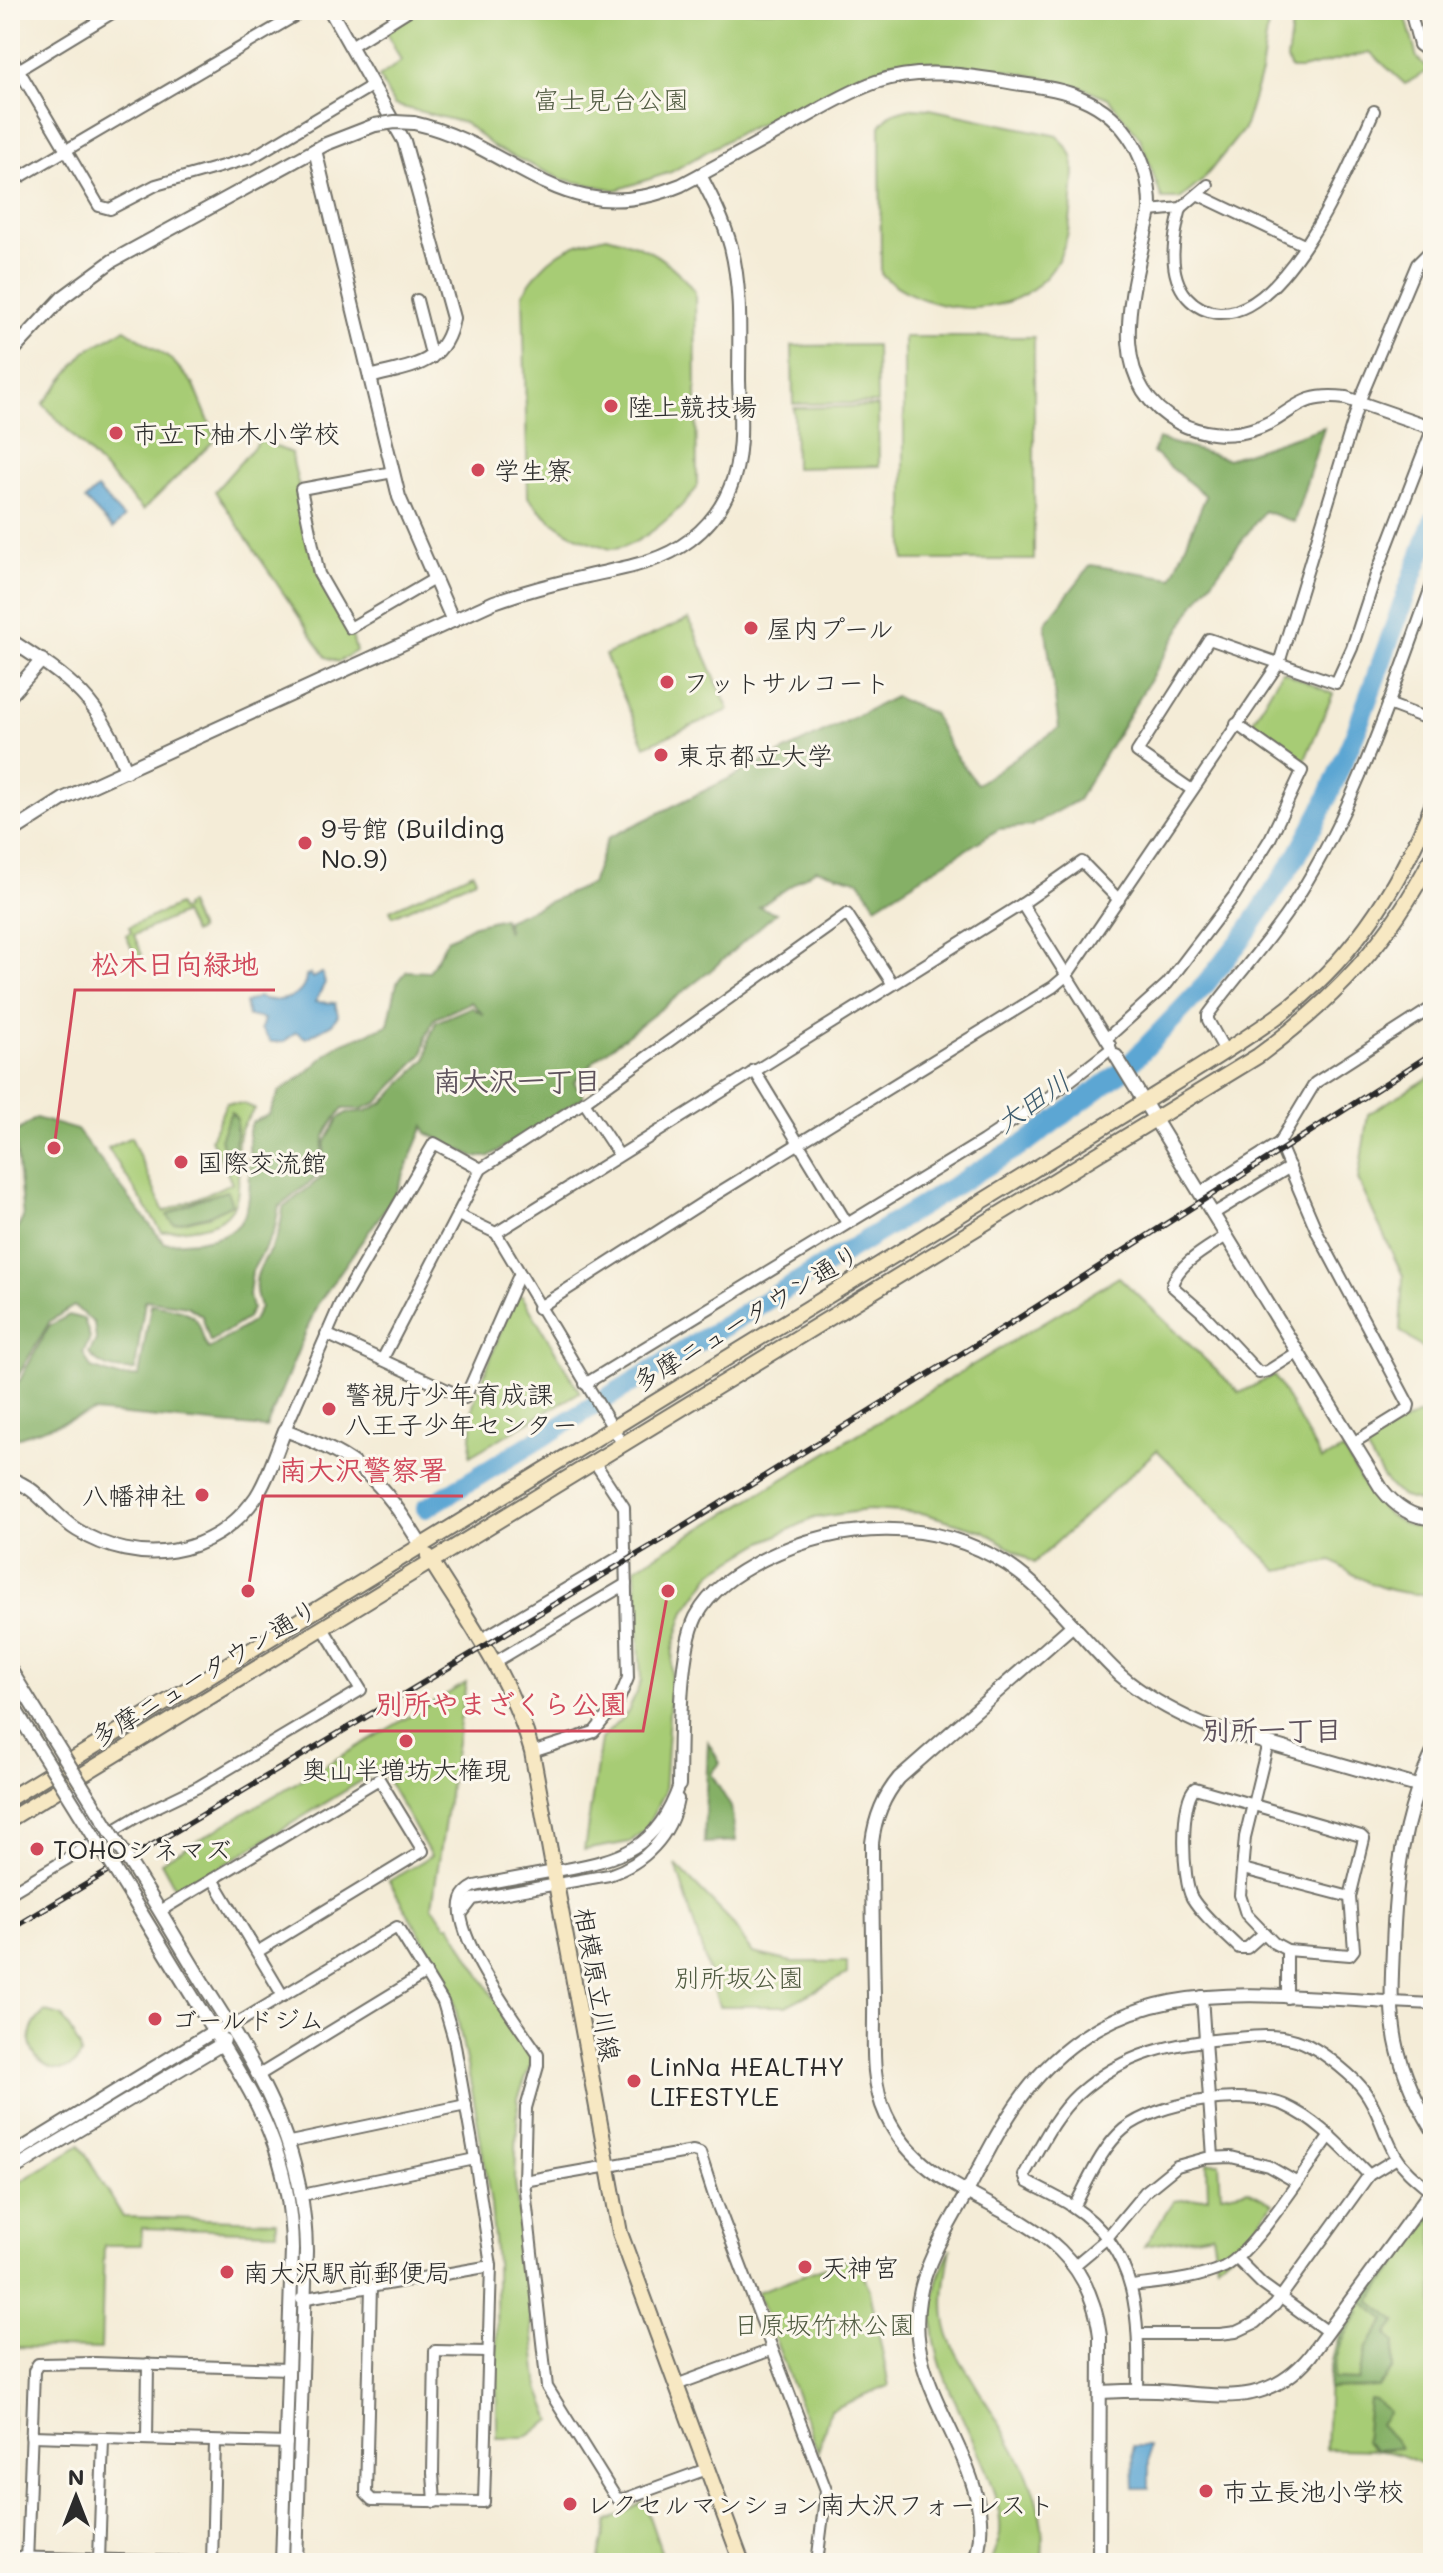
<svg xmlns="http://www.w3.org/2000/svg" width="1443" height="2573" viewBox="0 0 1443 2573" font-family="Mali,'Klee One',sans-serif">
<rect width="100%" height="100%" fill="#fbf7ec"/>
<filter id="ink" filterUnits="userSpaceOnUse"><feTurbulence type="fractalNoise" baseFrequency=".0125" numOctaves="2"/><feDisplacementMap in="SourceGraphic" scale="16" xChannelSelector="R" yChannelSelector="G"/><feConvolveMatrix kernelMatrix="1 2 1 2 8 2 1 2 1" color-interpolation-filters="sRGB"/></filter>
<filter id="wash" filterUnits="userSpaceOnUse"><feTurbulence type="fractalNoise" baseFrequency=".006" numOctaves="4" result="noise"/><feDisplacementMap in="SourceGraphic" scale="32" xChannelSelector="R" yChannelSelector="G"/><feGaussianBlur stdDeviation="1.8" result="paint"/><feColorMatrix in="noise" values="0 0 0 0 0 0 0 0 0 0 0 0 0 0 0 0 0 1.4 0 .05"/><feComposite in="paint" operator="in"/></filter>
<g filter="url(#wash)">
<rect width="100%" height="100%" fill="#f4ecd7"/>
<!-- green -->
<g fill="#a7cc75" stroke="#697c50" stroke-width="2">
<path d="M420,10H1270L1261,73L1244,129L1202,181L1180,199H1162L1140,138L1108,98L1081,87L1002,69L916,61L865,72L801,106L741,132L671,172L616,190L561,179L495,148L465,123L394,105L379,77L401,61L387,32Z"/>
<path d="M1294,10H1404L1417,58L1429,70L1405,84L1370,52L1302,69H1291L1287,60Z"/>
<path d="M912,108L930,109L1058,136C1062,142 1069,149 1072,156C1076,168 1073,187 1072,199C1071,227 1064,259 1044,279C1001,323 924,313 881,274L880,126C889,113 897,111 912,108Z"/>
<path d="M607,236C647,246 670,259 695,292L697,488C681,509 640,548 612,549C607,549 604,546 599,545C569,536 548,521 528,497L523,294C544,258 566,244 607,236Z"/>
<path d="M125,329L173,361L194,385L216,439L143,510L43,404L86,351Z"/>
<rect x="904" y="337" width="130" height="223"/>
<path d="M876,345L877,403L793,404L792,346Z"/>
<path d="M878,406L879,466L795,468L794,408Z"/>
<path d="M260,440L291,453L319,574L350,628L356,651L338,662L326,657L215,491Z"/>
<path d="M689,619L729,710L645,746L605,655Z"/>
<path d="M1282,671L1333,694L1304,762L1249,728Z"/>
<path d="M473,872L476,879L393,916L390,910Z"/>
<path d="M188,904L199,930L193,933L183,913L134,935L142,955L136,959L126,935L131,932L129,927L178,905L180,910L185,909L184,906Z"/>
<path d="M1433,1075V1356L1400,1331L1403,1276L1358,1180L1368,1114Z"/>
<path d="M226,1103L245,1104L255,1109C248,1117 242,1125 239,1135C233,1161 249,1200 223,1218C207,1229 181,1229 162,1232L108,1148L131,1137L164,1212L232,1183L211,1139Z"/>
<path d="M1119,1277L1240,1393L1274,1375L1322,1460L1343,1450C1368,1490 1379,1526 1433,1530V1594C1393,1596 1364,1583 1332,1561L1278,1571L1157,1450L1034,1563L984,1531L922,1513L867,1510L814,1518L763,1542L713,1572L685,1611L673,1648L664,1794L645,1830L630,1842L584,1850L601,1739L628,1712L641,1681L635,1568Z"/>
<path d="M514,1296H522L580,1392L470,1456L473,1405Z"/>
<path d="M1419,1414L1433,1434V1501C1391,1505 1383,1475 1363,1444Z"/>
<path d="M466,1683L432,1906L446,1925H450L532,2061L518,2098L515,2181L539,2388L552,2420L523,2438H497L496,2263L491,2205L475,2105L454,2001L437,1963L389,1881L431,1856L381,1769L178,1893L161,1862Z"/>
<path d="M676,1865L729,1919L753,1953L792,1962H847V1974L786,2006H719Z"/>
<path d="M45,2012L62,2016L80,2047L81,2055C63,2092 2,2048 45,2012Z"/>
<path d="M80,2145L123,2217L277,2221V2232L142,2228L141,2245H104L101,2349L14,2347L10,2500V2188Z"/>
<path d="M1207,2163H1219L1221,2195L1248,2190L1273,2203C1256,2227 1242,2248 1217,2264L1212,2234L1144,2246L1174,2201L1208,2197Z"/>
<path d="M1433,2207V2470C1392,2446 1371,2450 1326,2449L1329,2375L1338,2337Z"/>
<path d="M951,2248C946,2276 940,2305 948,2333C953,2351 965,2367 974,2382C1006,2437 1053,2496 1041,2563H990C993,2554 999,2543 1000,2534C1002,2511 993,2489 985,2468C953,2390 907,2333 951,2248Z"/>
<path d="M855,2256L870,2290L889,2386L830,2410L818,2452L757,2292Z"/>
<path d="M644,2502L665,2563H598L607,2522Z"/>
</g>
<!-- forest -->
<g fill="#85b066" stroke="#586e48" stroke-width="2">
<path d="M1324,427L1294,522L1264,511L1197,601L1078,800L1031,826L999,829L876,906L860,881L816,869L759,907L776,913L710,971L595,1060L574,1082L584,1097L488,1157H475L427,1133L424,1126L396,1193L317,1305L266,1428L93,1412L10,1440V1388L20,1380L49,1326L69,1315L84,1319L90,1338L83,1353L91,1368L119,1377L139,1376L151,1304C166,1307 193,1308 199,1325C203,1334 202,1341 209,1349L253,1321L260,1307C247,1272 266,1264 278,1234C281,1226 282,1216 283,1208L322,1177L325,1143L338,1119L346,1113L366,1111L383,1103L427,1058L429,1039L436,1022L471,1007L484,1015L471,1002L434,1019L426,1037L423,1054L378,1102L362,1109H343C319,1137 324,1142 319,1175L279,1207L274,1232L252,1271L249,1295L252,1309L246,1319L210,1342L202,1316L187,1306L145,1300L135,1370C118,1371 99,1368 89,1353L96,1340L94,1323L74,1306L50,1321L19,1374L10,1382V1242L23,1218L15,1133L36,1118L77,1130L164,1243C263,1240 249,1215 249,1131L252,1122L269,1115L279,1092L305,1074L336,1046L388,1025L397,983L407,971L429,972L448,939L474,925L503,918L508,933L506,920L591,884L608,838L895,697L933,713L951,749L977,784L1059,728L1045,623L1091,565L1172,578L1206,496L1153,453L1158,439L1228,459Z"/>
<path d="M231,1112L237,1119L233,1170L220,1139Z"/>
<path d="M227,1191L232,1204L208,1216L174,1224L167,1215L197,1200Z"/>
<path d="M708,1742L720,1763L711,1774L731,1807L736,1841L704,1843Z"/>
<path d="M1433,2207V2216L1370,2301L1397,2322L1387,2334L1395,2342L1393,2369L1378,2387L1328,2389C1330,2357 1339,2334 1356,2308L1360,2312C1345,2333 1335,2352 1333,2379L1358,2380L1366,2349L1386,2320L1362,2301Z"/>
<path d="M1369,2399L1375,2400L1389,2412L1380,2424C1387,2433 1395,2438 1400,2448L1375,2450L1365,2441Z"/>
</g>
<!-- water -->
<g fill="#5ba6d3" stroke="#43687f" stroke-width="2">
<path d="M97,489L124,518L113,529L85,500Z"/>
<path d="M322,973L325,983L315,1002L335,1003L338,1015L332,1024L306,1038L296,1032L284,1042H271L261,1029L264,1019L248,1016L245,1003L258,997C276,1004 305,1000 306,976L310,974L312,978Z"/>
<path d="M1133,2446H1149V2488H1134Z"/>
</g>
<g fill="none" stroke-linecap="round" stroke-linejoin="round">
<!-- river -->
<path stroke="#5ba6d3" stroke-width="20" d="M426,1508L1028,1141L1125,1069L1205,985L1244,936L1297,856L1322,810L1355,734L1433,521"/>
</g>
</g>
<g filter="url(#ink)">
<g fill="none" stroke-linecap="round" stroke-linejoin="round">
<!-- minor casing -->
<g stroke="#716f67" stroke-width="14">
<g id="minor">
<path d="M1410,10L1419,45L1426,50L1433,49"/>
<path d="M351,46L409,10"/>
<path d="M10,55L99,206L110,209L156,185L251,158L373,85"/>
<path d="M10,75L117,10"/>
<path d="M10,183L305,10"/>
<path d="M1199,195L1304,245"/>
<path d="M1181,208C1174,236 1166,272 1187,297C1195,306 1207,312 1219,313C1288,316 1350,164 1374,111"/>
<path d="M1150,211L1181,208L1208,185"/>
<path d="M417,300L432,358"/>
<path d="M393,472L301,489L319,574L350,628L434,579"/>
<path d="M1388,704L1433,721"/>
<path d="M1192,790L1137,752L1209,639L1336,683L1352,648L1376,575L1433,427"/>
<path d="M1022,904L1110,1045"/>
<path d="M1106,1039L1167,984L1234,896L1270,839L1302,771L1236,724"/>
<path d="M1225,1051L1208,1020V1015C1237,975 1271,940 1297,898C1359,800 1393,690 1433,582"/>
<path d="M754,1070L847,1223"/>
<path d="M584,1102L619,1155"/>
<path d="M1279,1143L1318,1234L1409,1405L1408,1409L1353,1443"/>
<path d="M1201,1192L1279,1143L1315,1083L1433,1007"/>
<path d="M1213,1214L1290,1167"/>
<path d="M458,1215L496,1233L623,1445"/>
<path d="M496,1233L1022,904L1082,862L1119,900"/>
<path d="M1226,1236C1208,1248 1177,1264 1172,1286L1202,1312L1259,1373L1268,1371L1298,1352"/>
<path d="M538,1308L710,1198L1053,987L1067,975L1279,663L1359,402L1417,264L1433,248"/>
<path d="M326,1334L465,1398L519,1275"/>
<path d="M382,1360L481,1169L584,1102L847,914L892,983"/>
<path d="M585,1384L983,1141L1049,1097L1111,1049"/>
<path d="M285,1430L340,1304L434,1143L481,1169"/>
<path d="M480,1640L626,1553"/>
<path d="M495,1662L626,1584"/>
<path d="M1268,1743L1245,1837L1240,1895L1246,1914L1274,1943L1287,1950V1998"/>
<path d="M532,1752L594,1732L618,1702L628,1678L624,1507L595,1463"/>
<path d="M71,1782L105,1836"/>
<path d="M679,1785C657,1849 621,1859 561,1870C532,1875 503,1880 475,1886C469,1889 464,1893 462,1899C450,1934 518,2024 538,2054V2066L526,2108L524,2181L547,2387L616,2498L624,2499L707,2469"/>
<path d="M1243,1869L1350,1897"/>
<path d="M213,1879L283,1996"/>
<path d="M10,1893L140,1815L198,1787L361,1690L323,1628"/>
<path d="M160,1911L379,1779L423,1851L257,1952"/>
<path d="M463,1912L473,1899L609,1875C645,1863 671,1836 678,1799"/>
<path d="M1264,1933L1247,1948H1239C1224,1933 1203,1916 1192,1898C1182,1880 1180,1801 1195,1788L1361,1836L1364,1839L1350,1897L1354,1950L1350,1955L1287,1950"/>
<path d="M1202,1996L1213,2157"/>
<path d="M1391,2002L1433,2004"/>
<path d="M231,2027L397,1927L443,2002L454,2040L475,2159L491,2266L484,2502L372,2500L366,2494L371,2286"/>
<path d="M259,2075L426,1973"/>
<path d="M290,2142L466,2105"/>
<path d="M524,2181L693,2151L700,2153L713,2193L826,2490L817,2563"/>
<path d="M302,2195L475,2159"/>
<path d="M1074,2207C1088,2182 1101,2148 1124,2129C1157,2102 1244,2089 1284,2105C1318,2120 1344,2150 1369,2175"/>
<path d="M1237,2259L1262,2284L1328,2332"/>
<path d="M1075,2265L1106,2239L1145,2192L1177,2166L1206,2158L1231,2157L1268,2166L1296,2182"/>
<path d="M1133,2286C1163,2282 1196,2280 1224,2267C1254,2252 1307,2167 1330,2136"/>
<path d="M301,2299L491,2266"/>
<path d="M1139,2334H1220L1236,2332L1255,2323L1275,2305L1369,2175L1397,2158"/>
<path d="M676,2385L771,2350"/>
<path d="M1138,2391C1139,2319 1140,2250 1072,2206C1058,2197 1042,2190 1027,2182L1024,2175C1040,2147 1054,2116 1078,2094C1125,2052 1175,2042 1236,2038C1256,2036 1276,2034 1296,2040C1318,2047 1340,2066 1356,2081C1377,2102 1382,2132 1396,2156C1405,2171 1418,2180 1431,2191"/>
<path d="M31,2436L287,2443"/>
<path d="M147,2439L148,2364"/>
<path d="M435,2502L433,2473L435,2351L488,2352"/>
<path d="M99,2560L103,2439"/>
<path d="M27,2563L34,2371L38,2364L94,2363L289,2369"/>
<path d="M212,2563L215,2442"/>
</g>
</g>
<!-- tertiary casing -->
<g stroke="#716f67" stroke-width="16">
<g id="tertiary">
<path d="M330,10L404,141L453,318C445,366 410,366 370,377"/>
<path d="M414,123C517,146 563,234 681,185C721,164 760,142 800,120C824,107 850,91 876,82C919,68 960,74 1003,81C1029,86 1057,87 1081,98C1127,117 1151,162 1150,211C1136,281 1098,380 1179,423C1201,434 1227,437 1251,430C1293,418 1294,391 1346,398L1433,428"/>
<path d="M315,150L399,497L453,621"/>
<path d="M10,354L63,297L112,261L326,144L375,125"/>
<path d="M10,640C72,680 100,699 126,771"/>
<path d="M10,696L42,660"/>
<path d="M10,833L65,798L494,602C525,591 556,583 588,576C623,568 660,563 690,540C707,527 722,508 730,488C744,455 740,415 739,380C739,336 742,291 731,247C724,221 712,198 700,175"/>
<path d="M1116,1056L1381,1488C1394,1505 1410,1518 1433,1518"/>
<path d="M10,1479C40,1488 52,1515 77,1530C138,1568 213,1558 256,1497C269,1477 276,1452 285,1430C361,1459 379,1477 421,1545"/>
<path d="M1073,1625L899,1778C883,1797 875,1817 872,1843C872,1894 873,1944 874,1995C875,2034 869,2079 886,2115C936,2222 1083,2195 1100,2336L1099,2563"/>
<path d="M10,1669L50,1734"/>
<path d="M10,1701L36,1743"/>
<path d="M1433,1752C1403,1815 1395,1879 1393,1948C1392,1975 1390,2001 1394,2028C1398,2063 1414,2099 1433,2130"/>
<path d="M679,1785C680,1742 678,1655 696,1617C711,1589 737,1573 764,1559C841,1521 934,1517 1008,1565C1053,1595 1081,1639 1120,1675C1145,1697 1174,1712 1203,1725L1417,1786"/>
<path d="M145,1887C170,1927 193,1968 218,2007C268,2085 305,2157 306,2251L296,2563"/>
<path d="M131,1896C156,1937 180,1977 205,2017C255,2097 291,2151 292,2249L282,2563"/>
<path d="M10,2156L214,2031L221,2029"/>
<path d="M10,2171L222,2044L224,2040"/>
<path d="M1100,2392C1119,2391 1138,2390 1156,2391C1217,2394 1265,2410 1310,2356L1433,2188"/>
<path d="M10,2558L192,2563"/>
<path d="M974,2563C1002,2490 930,2417 919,2346C909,2281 941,2242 969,2188C987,2153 1006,2115 1031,2085C1127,1968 1259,1997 1391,2002"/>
</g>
</g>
<!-- secondary casing -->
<g stroke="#716f67" stroke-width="18">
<g id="secondary">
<path d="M428,1556C467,1620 512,1679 532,1752L620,2233L742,2563"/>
<path d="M10,1798L1144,1102C1189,1074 1236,1046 1279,1015C1352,961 1400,886 1433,803"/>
<path d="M10,1819L1258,1056C1335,999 1390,941 1433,855"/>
</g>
</g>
<!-- minor -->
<use href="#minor" stroke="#fff" stroke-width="10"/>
<!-- tertiary -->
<use href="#tertiary" stroke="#fff" stroke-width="12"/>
<!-- secondary -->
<use href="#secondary" stroke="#f7e8c3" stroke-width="14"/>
<!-- rail casing -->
<g stroke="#2b2b2b" stroke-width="6">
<path id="rail" d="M10,1930L665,1538L1019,1318L1433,1053"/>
</g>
<!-- rail -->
<use href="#rail" stroke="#fbf7ec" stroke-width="3" stroke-dasharray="9" stroke-linecap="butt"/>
<!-- tertiary-bridge casing -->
<g stroke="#716f67" stroke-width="16" stroke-linecap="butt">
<g id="tertiary-bridge">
<path d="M375,125L395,122L414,123"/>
<path d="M50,1734L145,1887"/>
<path d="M36,1743L131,1896"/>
</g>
</g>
<!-- tertiary-bridge -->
<use href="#tertiary-bridge" stroke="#fff" stroke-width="12"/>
</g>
</g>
<!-- markers -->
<g fill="#d1495b" stroke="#fbf7ec" stroke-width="3">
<circle cx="611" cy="406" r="8"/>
<circle cx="116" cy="433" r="8"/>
<circle cx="478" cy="470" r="8"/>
<circle cx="751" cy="628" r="8"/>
<circle cx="667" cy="682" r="8"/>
<circle cx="661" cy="755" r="8"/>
<circle cx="305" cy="843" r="8"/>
<circle cx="181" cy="1162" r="8"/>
<circle cx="329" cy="1409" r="8"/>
<circle cx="202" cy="1495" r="8"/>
<circle cx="406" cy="1741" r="8"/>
<circle cx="37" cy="1849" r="8"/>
<circle cx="155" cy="2019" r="8"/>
<circle cx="634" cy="2081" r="8"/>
<circle cx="805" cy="2267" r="8"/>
<circle cx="227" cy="2272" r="8"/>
<circle cx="1206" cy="2491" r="8"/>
<circle cx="570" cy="2504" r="8"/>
</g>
<g text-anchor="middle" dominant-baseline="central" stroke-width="6" stroke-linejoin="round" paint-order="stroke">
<!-- park labels -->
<g font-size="26" fill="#505b41" stroke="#fbf7ec">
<text x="611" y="99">富士見台公園</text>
<text x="739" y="1977">別所坂公園</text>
<text x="824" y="2324">日原坂竹林公園</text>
</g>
<!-- poi labels -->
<g font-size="26" fill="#2b2b2b" stroke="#fbf7ec" text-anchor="start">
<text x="627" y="406">陸上競技場</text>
<text x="132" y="433">市立下柚木小学校</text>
<text x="494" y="470">学生寮</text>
<text x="767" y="628">屋内プール</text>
<text x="683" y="682">フットサルコート</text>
<text x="677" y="755">東京都立大学</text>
<text x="321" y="828">9号館 (Building<tspan x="321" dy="30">No.9)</tspan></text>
<text x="197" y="1162">国際交流館</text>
<text x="345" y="1394">警視庁少年育成課<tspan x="345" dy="30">八王子少年センター</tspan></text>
<text x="186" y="1495" text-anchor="end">八幡神社</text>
<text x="406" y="1769" text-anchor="middle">奥山半増坊大権現</text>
<text x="53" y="1849">TOHOシネマズ</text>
<text x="171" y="2019">ゴールドジム</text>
<text x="650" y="2066">LinNa HEALTHY<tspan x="650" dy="30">LIFESTYLE</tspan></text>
<text x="821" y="2267">天神宮</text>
<text x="243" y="2272">南大沢駅前郵便局</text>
<text x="1222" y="2491">市立長池小学校</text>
<text x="586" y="2504">レクセルマンション南大沢フォーレスト</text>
</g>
<!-- street labels -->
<g font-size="26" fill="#2b2b2b" stroke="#fbf7ec">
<text transform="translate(746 1317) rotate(-31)">多摩ニュータウン通り</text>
<text transform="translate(204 1672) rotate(-31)">多摩ニュータウン通り</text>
<text transform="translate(598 1984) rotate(80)">相模原立川線</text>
</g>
<!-- neighbourhood labels -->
<g font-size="28" font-weight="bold" fill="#5e525c" stroke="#fbf7ec">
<text x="517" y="1080">南大沢一丁目</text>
<text x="1272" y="1729">別所一丁目</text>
</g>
<!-- water labels -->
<g font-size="28" font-style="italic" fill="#3e5c6e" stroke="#fbf7ec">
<text transform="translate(1032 1101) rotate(-35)">大田川</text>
</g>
</g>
<!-- callouts -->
<path fill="none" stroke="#d1495b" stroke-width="3" d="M54 1148L75 990H275M248 1591L263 1496H463M668 1591L643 1731H359"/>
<g fill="#d1495b" stroke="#fbf7ec" stroke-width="3">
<circle cx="54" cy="1148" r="8"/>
<circle cx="248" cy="1591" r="8"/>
<circle cx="668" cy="1591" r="8"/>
</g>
<g font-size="28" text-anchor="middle" font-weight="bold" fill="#d1495b" stroke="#fbf7ec" stroke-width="6" stroke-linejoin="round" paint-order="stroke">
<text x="175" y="974">松木日向緑地</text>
<text x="363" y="1480">南大沢警察署</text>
<text x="501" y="1714">別所やまざくら公園</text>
</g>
<!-- margin -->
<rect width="1443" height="2573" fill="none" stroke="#fbf7ec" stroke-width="40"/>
<!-- north arrow -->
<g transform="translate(76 2497)" stroke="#fbf7ec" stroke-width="6" paint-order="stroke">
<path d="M0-6L14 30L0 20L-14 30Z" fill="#2b2b2b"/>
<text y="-12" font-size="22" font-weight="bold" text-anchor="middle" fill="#2b2b2b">N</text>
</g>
</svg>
